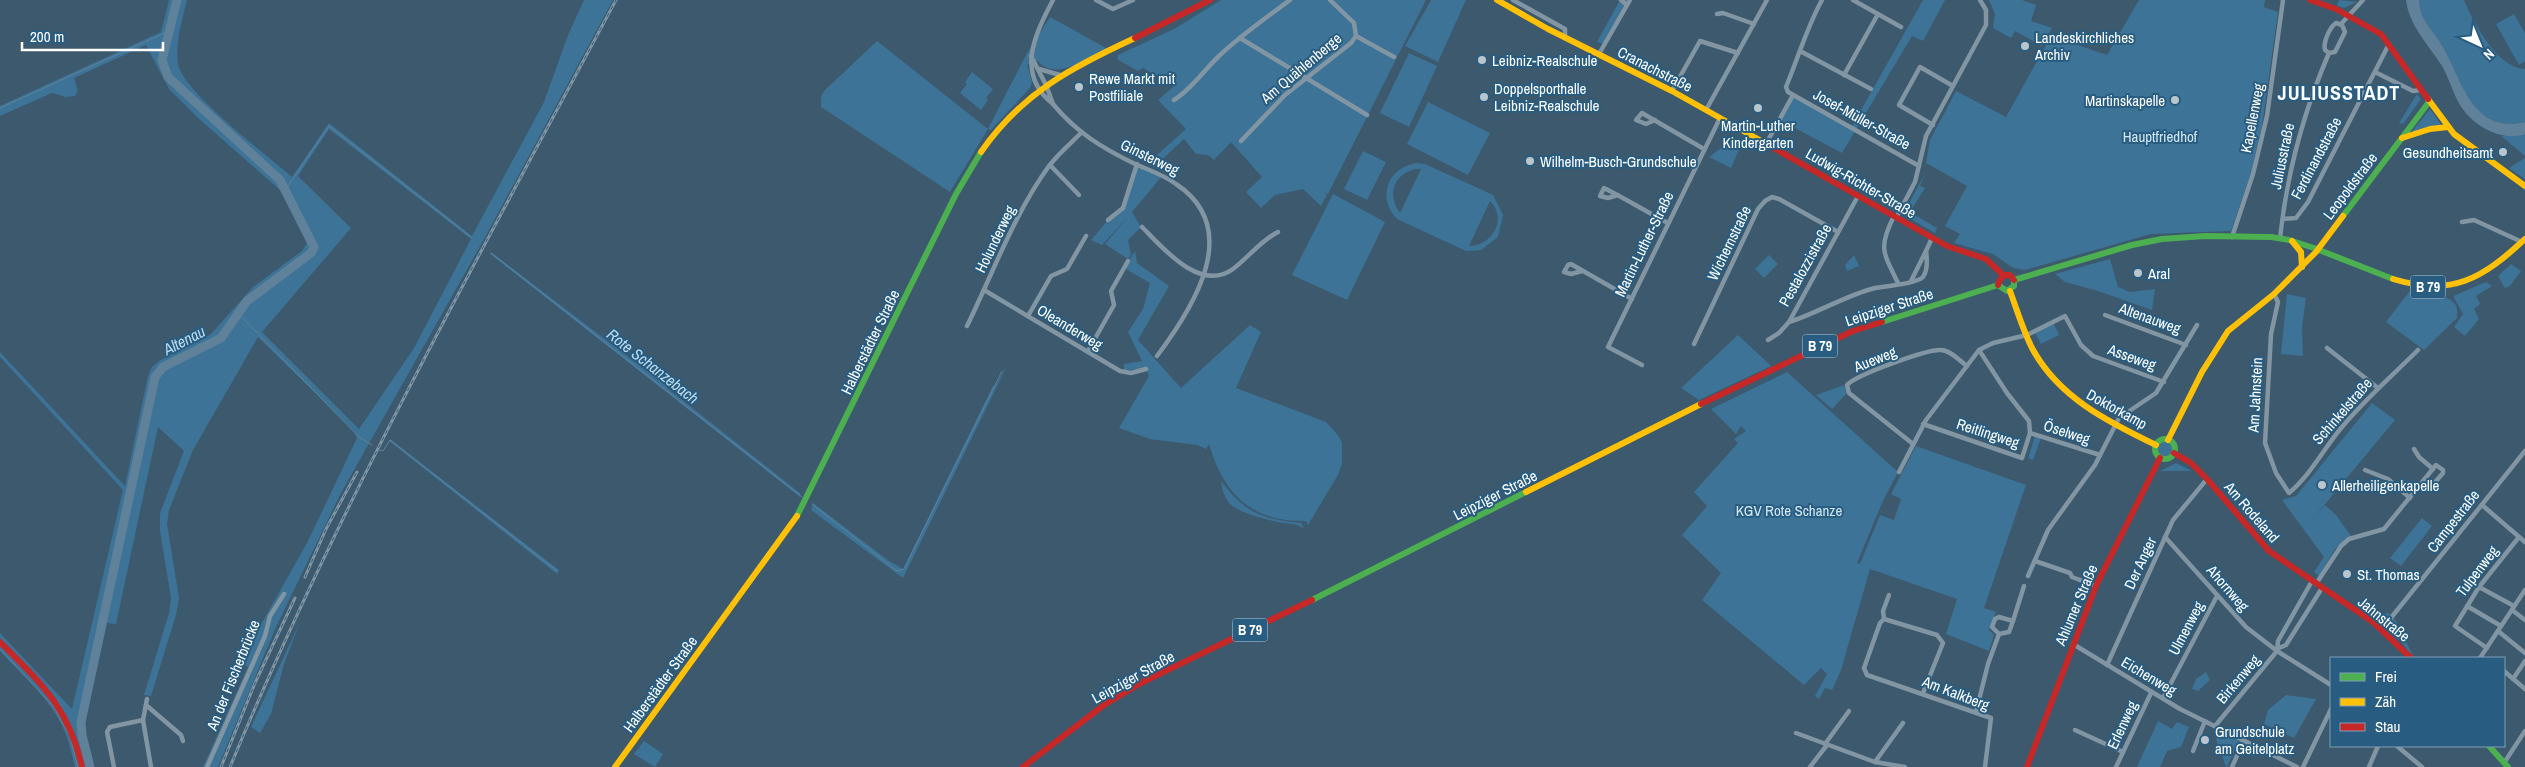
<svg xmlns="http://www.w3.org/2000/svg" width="2525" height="767" viewBox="0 0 2525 767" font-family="'Archivo Narrow',sans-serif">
<rect width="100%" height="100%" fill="#3c596d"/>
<!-- green -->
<g fill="#3d7397" fill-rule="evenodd">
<path d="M169,0H187C182,21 175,43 178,64C183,92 268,156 292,177L329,123L472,236L544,102L568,35L584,0H613L483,241L340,495L276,627L218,767H203L248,667L240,662L308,541L357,438L354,431L258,337L193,450L169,510L167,524L179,598L176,615L151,696L144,695L169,613L171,598L160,531V513L184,451L158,427L116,624L107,623L85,721L86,740L94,767H75C72,755 69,741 64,730C51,699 22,675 0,651V633L72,709L123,490L0,357V352L125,486L148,376L152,367L159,361L211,334L253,287L302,251L307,243L280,190L197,117L169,89L146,45L74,78L78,91L75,96L66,97L52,93L0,116V106L161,32ZM329,129L471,239L414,348L359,429L262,332L351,228L298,176Z"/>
<path d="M1221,0H1426L1328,194L1324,192L1327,195L1321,206L1303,189L1275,195L1261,208L1246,192L1262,177L1231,142L1214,160L1208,155L1196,154L1184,139L1154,167L1147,164L1186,129L1158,100L1174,86L1143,68L1138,71L1118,60V55L1174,29Z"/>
<path d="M1431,0H1466L1438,62L1405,46Z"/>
<path d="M1620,0H1630L1605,44L1597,42Z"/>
<path d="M1923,0H1945L1923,41L1912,36L1842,153L1780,120L1793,95L1851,128Z"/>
<path d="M1989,0H2022L2036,5L2031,21L2052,28L2042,46L2015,31L2011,38L1993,28L1995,14Z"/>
<path d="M2139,0H2265L2264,7L2278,12L2262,126L2251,173L2231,231L2151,234L2025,270L2013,268L1993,254L1954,243L1960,234L1945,226L1967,186L1926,163L1930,140L1956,91L2006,117L2051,36L2107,55Z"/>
<path d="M2339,0L2357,2L2344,8L2337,6Z"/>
<path d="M2419,0H2464C2473,22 2498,69 2525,69V122C2472,134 2463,83 2443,47C2432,28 2422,24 2419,0Z"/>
<path d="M2514,14L2525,33V61L2519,65L2496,24Z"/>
<path d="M1050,17L1108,49C1089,58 1055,82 1038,61L1027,65L1032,82L1030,88L991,130L988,129L950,192L821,107V96L825,90L877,41L988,129L1026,55Z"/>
<path d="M1409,53L1437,66L1409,127L1380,113Z"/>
<path d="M972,72L993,89L986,98L988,100L981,110L960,93L967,84L965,82Z"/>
<path d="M2417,94L2421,99L2403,124L2399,123Z"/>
<path d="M1428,102L1490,133L1468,175L1407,144Z"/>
<path d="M2430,109L2440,123L2441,128L2409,135Z"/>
<path d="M2525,134V156L2501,136Z"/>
<path d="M1729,142L1741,145L1731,168L1709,157Z"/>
<path d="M1363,151L1386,162L1367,200L1344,189Z"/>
<path d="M2525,158V179L2509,168Z"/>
<path d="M1417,163L1425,164L1493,195L1503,215L1498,237L1481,250L1466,251L1397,219C1376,197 1388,167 1417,163ZM1416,169H1421L1400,213C1387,195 1393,174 1416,169ZM1490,201C1508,219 1492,246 1469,246Z"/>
<path d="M1137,164L1162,176L1132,212L1141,227L1128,240L1131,255L1128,259L1105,244L1128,217L1102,245L1091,240L1108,220L1119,213Z"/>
<path d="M1924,175L1920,186L1925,188L1910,212L1937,228L1935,233L1907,217L1904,213Z"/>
<path d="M1333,194L1385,222L1347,300L1292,275Z"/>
<path d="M1135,251L1137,263L1169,286L1138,340L1181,388L1250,325L1261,332L1236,388L1326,422L1338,435L1342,443V464L1338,475L1308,525L1306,521C1252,522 1224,495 1209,444L1206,449L1197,445L1150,439L1119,428L1149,376L1146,369L1124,370V364L1142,361L1128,332L1143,309L1150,283L1124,268Z"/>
<path d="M491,252L661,382L667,378L672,382L667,388L800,493V497L490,254Z"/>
<path d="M1769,255L1778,264L1764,278L1755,269Z"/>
<path d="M1854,255L1859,266L1847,271L1845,265Z"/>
<path d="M2110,259L2118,287L2130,292L2155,289L2152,310L2098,291L2065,282L2055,274Z"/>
<path d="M2511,264L2521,271L2510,286L2505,288L2498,276Z"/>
<path d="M2486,282L2492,286L2476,296L2480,304L2474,309L2479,319L2465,336L2454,327L2463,314L2453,296Z"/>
<path d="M2409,292C2425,295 2463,291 2457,318L2424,350L2386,322Z"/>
<path d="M2287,294L2306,298L2302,327L2303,356L2281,354Z"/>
<path d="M2053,322L2059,335L2041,344L2034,331Z"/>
<path d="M1738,335L1771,366L1699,400L1681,388Z"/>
<path d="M1008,364L903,578L811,510L813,503L889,561L903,569L993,386H995Z"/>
<path d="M1787,372L1898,472L1882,503L1857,563L1860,564L1880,515L1894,520L1901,499L1891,494L1916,446L2026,485L1984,608L1996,612L1989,630L1994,635L1989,651L1946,634L1957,599L1870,569L1841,670L1832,690L1825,688L1819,699L1815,696L1827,674L1821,668L1804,685L1702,600L1721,573L1682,535L1707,506L1694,492L1738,443L1734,439L1746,431L1741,426L1736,434L1711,409Z"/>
<path d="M1844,385L1847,393L1832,409L1816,395Z"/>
<path d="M2372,403L2395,420L2311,521L2325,505L2336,515L2351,536L2335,549L2319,576L2314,572L2324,557L2282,500L2296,496Z"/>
<path d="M2035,436L2041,438L2033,460L2028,458Z"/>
<path d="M390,439L559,570L557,574L389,441Z"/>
<circle cx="2165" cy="449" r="7"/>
<path d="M2176,463L2192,471H2160Z"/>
<path d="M1221,481C1245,513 1262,519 1301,523L1305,530C1300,524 1291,524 1284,523C1270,521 1238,513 1229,503C1224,496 1222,489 1221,481Z"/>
<path d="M2422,518L2432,526L2401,566L2390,558Z"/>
<path d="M2388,613L2396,621L2414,658L2402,643L2374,617Z"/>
<path d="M300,622L284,664L271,714L260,733L251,727Z"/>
<path d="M2206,672L2210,680L2198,691L2192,689L2196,679Z"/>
<path d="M2286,695L2316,699L2294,738L2264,724L2268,710Z"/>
<path d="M2158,721L2172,729L2177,722L2189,727L2181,747L2167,751L2160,767H2137Z"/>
<path d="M2213,730L2239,741L2227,767H2226Z"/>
<path d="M644,741L663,754L655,767L634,754Z"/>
</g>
<!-- water -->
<path fill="#5f829a" d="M2406,0H2419C2421,23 2433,29 2443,47C2463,82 2472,134 2525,122V134C2501,142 2473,126 2460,105C2452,92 2449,76 2440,63C2427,43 2409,25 2406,0Z"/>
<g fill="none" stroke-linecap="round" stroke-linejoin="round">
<!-- stream -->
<g stroke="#5f829a" stroke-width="1">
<path d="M0,108L169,31"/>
<path d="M286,189L329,126L471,237"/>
<path d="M491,253L802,497"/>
<path d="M239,314L359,437L372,445"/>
<path d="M379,450L383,451L390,440L557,571"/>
<path d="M812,504L897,571L904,569L1002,371"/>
<path d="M0,649L54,707L70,737L78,767"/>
</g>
<!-- river -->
<path stroke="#5f829a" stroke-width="9" d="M90,767L82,735L81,722L155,377L163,367L221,338L247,301L311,253L314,247L280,180L168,77L162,60L177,0"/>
<!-- street -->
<g stroke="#8295a3" stroke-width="4.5">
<path d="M1096,0L1113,9L1133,0"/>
<path d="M1330,0L1354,23L1356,36L1394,57"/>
<path d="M1513,0L1565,29V38"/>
<path d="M1621,0L1627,5"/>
<path d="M1822,0C1807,27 1798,58 1786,87L1788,92L1919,166"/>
<path d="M1853,0L1901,27"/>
<path d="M1717,14L1723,13L1754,24"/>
<path d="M2336,23L2342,25L2345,32L2335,52L2329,53L2325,50C2323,43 2329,28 2336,23Z"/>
<path d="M2341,24L2363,0"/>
<path d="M1240,38L1367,115"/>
<path d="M1800,51L1871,89"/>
<path d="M1599,54L1630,0"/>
<path d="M1031,56L1046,85L1053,104C1015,74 1035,34 1053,0"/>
<path d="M1039,69L1060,75"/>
<path d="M2375,72L2413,91L2421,90"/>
<path d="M1844,75L1878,14"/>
<path d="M1672,91L1700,41L1738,53"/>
<path d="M1174,100C1192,89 1204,70 1219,56C1241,35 1266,18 1290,0"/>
<path d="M1053,104C1076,132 1102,148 1135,164C1149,170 1164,175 1176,184C1244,229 1193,308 1157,356"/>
<path d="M1706,110L1767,0"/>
<path d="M1655,120L1646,124L1636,120L1642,113L1704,149"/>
<path d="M1933,125L1899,105L1920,67L1953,86"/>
<path d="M1241,141L1285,95L1351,43L1356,36"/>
<path d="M1766,144L1793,95"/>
<path d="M1050,165L1079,195"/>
<path d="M1618,195L1608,198L1600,196L1604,188C1626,199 1647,212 1668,223"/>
<path d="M1894,216C1878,248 1883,252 1898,283"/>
<path d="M1896,218L1915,182L1926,136L1986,25V10L1980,0"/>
<path d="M2283,219L2296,218L2308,202L2389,44"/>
<path d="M1108,220L1123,208L1137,164"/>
<path d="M2462,222L2474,220L2522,242"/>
<path d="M1142,227C1163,248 1200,293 1233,269C1249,257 1260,241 1278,232"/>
<path d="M2232,237L2253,174L2267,116L2283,0"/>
<path d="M2280,238C2287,173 2303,113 2329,53"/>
<path d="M1926,251L1932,238"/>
<path d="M1582,271L1571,274L1564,272L1568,265L1571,264L1632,299"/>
<path d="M984,290L1120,371L1131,373L1146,369"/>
<path d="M2274,294L2278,302L2271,334L2265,443L2276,473L2289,493C2310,476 2324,448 2342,427C2365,399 2392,376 2418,350"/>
<path d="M2105,315L2186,345"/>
<path d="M1028,316L1051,276L1067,269L1086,236"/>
<path d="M1789,322C1818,313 1844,296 1875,288C1885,286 1916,284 1923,277C1928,270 1927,258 1926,251L1911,281"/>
<path d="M967,326C993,273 1014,214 1049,166C1058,154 1070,144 1081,133"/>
<path d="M1768,340L1779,333L1789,322L1858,196"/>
<path d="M1694,344L1758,209L1765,201L1772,197L1779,199L1838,232"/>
<path d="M2327,348L2378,388"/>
<path d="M1979,350L2007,393L2029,421L2030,433L2100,455"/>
<path d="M1088,351L1114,305L1111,291L1128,261"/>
<path d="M1642,365L1608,347L1720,118"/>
<path d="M1923,424L2022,458L2030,433"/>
<path d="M1913,444L1849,393L1847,385C1856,375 1927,349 1941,350C1950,350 1959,360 1967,366"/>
<path d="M2414,449L2419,457L2433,469"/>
<path d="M2365,470L2388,479L2410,498"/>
<path d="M1899,472L1926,420L1979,350L1993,343L2027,335L2065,316L2081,345L2093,356L2164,382"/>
<path d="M2482,505L2525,542"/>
<path d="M2165,537L2246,627L2277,651L2331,685"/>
<path d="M2035,561L2070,573L2072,577L2096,586"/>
<path d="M2028,576L2048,530L2095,465L2119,418L2156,393L2197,325"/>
<path d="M2316,584L2341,546L2349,539L2384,529L2436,465L2443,470V473L2431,487L2421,484"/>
<path d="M2479,587L2514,606"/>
<path d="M2467,606L2501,626"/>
<path d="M2512,610L2525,620"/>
<path d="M1999,617L2013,621L2009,632L1999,634L1992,627L1995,619Z"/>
<path d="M1884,619L1883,611L1889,595"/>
<path d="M2013,621L2024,586"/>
<path d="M2382,629L2525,451"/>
<path d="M2498,631L2525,653"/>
<path d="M2073,644L2180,709L2297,767"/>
<path d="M2279,648L2286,645L2322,588"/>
<path d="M2487,648L2455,626L2479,587L2519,537"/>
<path d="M2480,658L2525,590"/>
<path d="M2107,665L2173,520L2207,479"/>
<path d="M2504,671L2525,689"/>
<path d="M2513,679L2525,661"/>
<path d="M1923,693L1943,643L1937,635L1884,619L1880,623L1864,668L1867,675L1991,718L1985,767"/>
<path d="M2163,698L2217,596"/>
<path d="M147,699L143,720L151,767"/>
<path d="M146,705L181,735L183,741"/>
<path d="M1976,712L1988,664L1999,634"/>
<path d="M2215,726L2277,651L2278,641L2312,581"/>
<path d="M2075,730L2123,752"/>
<path d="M1796,733L1875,762L1905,767"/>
<path d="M1825,744L1849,711"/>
<path d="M2397,746L2422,767"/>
<path d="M2193,751L2205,721"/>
<path d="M1875,762L1903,723"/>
<path d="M2504,763L2525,731"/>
<path d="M114,767L107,732L110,727L143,720"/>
<path d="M207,767L265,636L270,616L284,594"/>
<path d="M1810,767L1827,745"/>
<path d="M2116,767L2151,693"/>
<path d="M2232,767L2244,740"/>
<path d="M2303,767L2331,709"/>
<path d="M2369,767L2378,746"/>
</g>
<!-- fast -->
<g stroke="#4caf50" stroke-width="6">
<path d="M2343,216L2429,102"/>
<path d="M2014,280L2132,245L2162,239L2205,236L2271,237L2289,240L2314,248L2393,279"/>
<path d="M1998,285L2007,291L2014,286V280"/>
<path d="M1882,322L1998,285"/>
<circle cx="2165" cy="449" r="10"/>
<path d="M797,516L956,194L981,152"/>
<path d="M1312,600L1526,492"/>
<path d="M2489,746L2508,767"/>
</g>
<!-- slow -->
<g stroke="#ffc107" stroke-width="6">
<path d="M1497,0L1548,29L1672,91L1763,142"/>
<path d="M2428,99L2454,134L2525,186"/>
<path d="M2402,138L2430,129L2448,127"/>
<path d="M981,152C1022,93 1072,67 1135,38"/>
<path d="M2292,241L2301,252L2302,267"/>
<path d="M2393,279C2452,297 2482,279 2525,239"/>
<path d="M2010,291C2017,310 2023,330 2032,348C2058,397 2108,422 2156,445"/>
<path d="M2168,440L2202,372L2228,331L2274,294L2316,252L2343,216"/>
<path d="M1526,492L1701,404"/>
<path d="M615,767L797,516"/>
</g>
<!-- jam -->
<g stroke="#c62828" stroke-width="6">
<path d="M2310,0L2336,9L2381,34L2428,99"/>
<path d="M1135,38L1210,0"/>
<path d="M1763,142L1947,246L1986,259L2003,275"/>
<path d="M1998,285C2000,279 2002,274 2010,275L2014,280"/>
<path d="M1701,404L1853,331L1882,322"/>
<path d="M2174,453L2191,463L2207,479L2269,551L2373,622L2411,658"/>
<path d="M0,642C41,683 69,708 82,767"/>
<path d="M1023,767L1104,705L1141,683L1312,600"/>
<path d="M2027,767L2096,586L2160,458"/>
</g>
<!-- rail casing -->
<g stroke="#8295a3" stroke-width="3">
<g id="rail">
<path d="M305,577L326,529L357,472"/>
<path d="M221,767L255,683L295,598"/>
<path d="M230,767C340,502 481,253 616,0"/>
</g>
</g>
<!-- rail -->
<use href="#rail" stroke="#285d81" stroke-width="1" stroke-dasharray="4" stroke-linecap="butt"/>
</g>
<!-- markers -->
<g fill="#bbc5cc" stroke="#285d81" stroke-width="2">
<circle cx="2025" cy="46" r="5"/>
<circle cx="1482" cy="60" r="5"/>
<circle cx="1079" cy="87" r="5"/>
<circle cx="1484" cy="97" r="5"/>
<circle cx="2175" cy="100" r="5"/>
<circle cx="1758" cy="108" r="5"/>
<circle cx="2503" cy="152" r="5"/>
<circle cx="1530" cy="161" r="5"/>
<circle cx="2138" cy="273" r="5"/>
<circle cx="2322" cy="485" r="5"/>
<circle cx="2347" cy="574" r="5"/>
<circle cx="2205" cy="740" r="5"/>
</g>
<g text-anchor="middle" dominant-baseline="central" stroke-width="4" stroke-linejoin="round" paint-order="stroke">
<!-- shield labels -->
<g fill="#285d81" stroke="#beced9" stroke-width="1">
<rect x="2410.5" y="275.5" width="35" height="23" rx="4"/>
<rect x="1802.5" y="334.5" width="35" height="23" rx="4"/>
<rect x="1232.5" y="618.5" width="35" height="23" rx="4"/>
</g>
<g font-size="14" font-weight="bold" fill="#fff">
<text x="2428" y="287">B 79</text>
<text x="1820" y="346">B 79</text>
<text x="1250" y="630">B 79</text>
</g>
<!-- poi labels -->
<g font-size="15" fill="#fff" stroke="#285d81" text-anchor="start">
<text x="2035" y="37">Landeskirchliches<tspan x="2035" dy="17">Archiv</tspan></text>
<text x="1492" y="60">Leibniz-Realschule</text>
<text x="1089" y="78">Rewe Markt mit<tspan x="1089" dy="17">Postfiliale</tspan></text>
<text x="1494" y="88">Doppelsporthalle<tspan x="1494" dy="17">Leibniz-Realschule</tspan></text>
<text x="2165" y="100" text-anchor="end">Martinskapelle</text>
<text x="1758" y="125" text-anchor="middle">Martin-Luther<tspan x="1758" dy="17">Kindergarten</tspan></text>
<text x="2493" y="152" text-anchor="end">Gesundheitsamt</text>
<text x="1540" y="161">Wilhelm-Busch-Grundschule</text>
<text x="2148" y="273">Aral</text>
<text x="2332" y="485">Allerheiligenkapelle</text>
<text x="2357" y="574">St. Thomas</text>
<text x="2215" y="731">Grundschule<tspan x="2215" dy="17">am Geitelplatz</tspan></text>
</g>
<!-- street labels -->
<g font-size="15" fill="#fff" stroke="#285d81">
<text transform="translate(1301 68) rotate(-40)">Am Quählenberge</text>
<text transform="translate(1655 69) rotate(27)">Cranachstraße</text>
<text transform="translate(2252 118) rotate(-79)">Kapellenweg</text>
<text transform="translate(1862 119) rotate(29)">Josef-Müller-Straße</text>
<text transform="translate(2282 156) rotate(-78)">Juliusstraße</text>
<text transform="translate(1150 157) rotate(26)">Ginsterweg</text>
<text transform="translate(2316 158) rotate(-62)">Ferdinandstraße</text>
<text transform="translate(1861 183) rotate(30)">Ludwig-Richter-Straße</text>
<text transform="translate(2350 186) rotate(-53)">Leopoldstraße</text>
<text transform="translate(995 239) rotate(-64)">Holunderweg</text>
<text transform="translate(1729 243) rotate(-64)">Wichernstraße</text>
<text transform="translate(1644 244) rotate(-64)">Martin-Luther-Straße</text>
<text transform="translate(1805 265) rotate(-61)">Pestalozzistraße</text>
<text transform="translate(1889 307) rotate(-18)">Leipziger Straße</text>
<text transform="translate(2150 318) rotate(20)">Altenauweg</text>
<text transform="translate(1070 327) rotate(31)">Oleanderweg</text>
<text transform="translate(870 342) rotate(-64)">Halberstädter Straße</text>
<text transform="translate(2132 357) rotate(20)">Asseweg</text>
<text transform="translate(1875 359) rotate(-22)">Aueweg</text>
<text transform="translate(2255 395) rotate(-87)">Am Jahnstein</text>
<text transform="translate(2117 409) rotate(29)">Doktorkamp</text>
<text transform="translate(2342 411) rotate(-49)">Schinkelstraße</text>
<text transform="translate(2067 432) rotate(18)">Öselweg</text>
<text transform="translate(1988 433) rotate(18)">Reitlingweg</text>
<text transform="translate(1495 495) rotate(-27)">Leipziger Straße</text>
<text transform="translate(2252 512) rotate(49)">Am Rodeland</text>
<text transform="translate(2453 521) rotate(-52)">Campestraße</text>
<text transform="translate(2140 563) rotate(-65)">Der Anger</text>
<text transform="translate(2477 571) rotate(-53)">Tulpenweg</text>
<text transform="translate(2228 588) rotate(49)">Ahornweg</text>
<text transform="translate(2076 605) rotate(-67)">Ahlumer Straße</text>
<text transform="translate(2384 619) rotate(39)">Jahnstraße</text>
<text transform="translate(2186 628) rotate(-62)">Ulmenweg</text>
<text transform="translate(233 675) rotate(-68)">An der Fischerbrücke</text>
<text transform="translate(2149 676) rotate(31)">Eichenweg</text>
<text transform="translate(1133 677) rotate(-29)">Leipziger Straße</text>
<text transform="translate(2238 679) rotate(-50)">Birkenweg</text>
<text transform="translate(660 684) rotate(-54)">Halberstädter Straße</text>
<text transform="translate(1956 693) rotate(21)">Am Kalkberg</text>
<text transform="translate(2122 725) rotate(-65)">Erlenweg</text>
</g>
<!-- park labels -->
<g font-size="15" fill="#d3e8f5" stroke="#285d81">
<text x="2160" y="136">Hauptfriedhof</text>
<text x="1789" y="510">KGV Rote Schanze</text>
</g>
<!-- water labels -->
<g font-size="16" font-style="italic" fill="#bcdaee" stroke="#285d81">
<text transform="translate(184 340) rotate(-27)">Altenau</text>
<text transform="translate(653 366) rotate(38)">Rote Schanzebach</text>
</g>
<!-- district labels -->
<g font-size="20" font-weight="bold" letter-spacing="1" fill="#fff" stroke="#285d81">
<text x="2339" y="92">JULIUSSTADT</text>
</g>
</g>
<!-- legend -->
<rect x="2330" y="657" width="175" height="90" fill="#285d81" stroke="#7e9eb3"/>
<rect x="2340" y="673" width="25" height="8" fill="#4caf50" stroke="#7e9eb3"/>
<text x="2375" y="682" font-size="15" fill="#ffffff">Frei</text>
<rect x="2340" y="698" width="25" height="8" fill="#ffc107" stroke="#7e9eb3"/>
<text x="2375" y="707" font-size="15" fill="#ffffff">Zäh</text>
<rect x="2340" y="723" width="25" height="8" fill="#c62828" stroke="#7e9eb3"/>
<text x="2375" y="732" font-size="15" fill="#ffffff">Stau</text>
<!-- north arrow -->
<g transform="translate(2480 45) rotate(136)" stroke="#285d81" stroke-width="4" paint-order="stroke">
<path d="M0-4L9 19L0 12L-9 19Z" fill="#ffffff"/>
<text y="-8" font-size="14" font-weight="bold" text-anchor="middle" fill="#ffffff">N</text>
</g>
<!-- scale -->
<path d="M22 42v8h141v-8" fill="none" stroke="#ffffff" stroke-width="2.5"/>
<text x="30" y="42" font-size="15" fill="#ffffff" stroke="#285d81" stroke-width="4" paint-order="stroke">200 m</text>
</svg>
